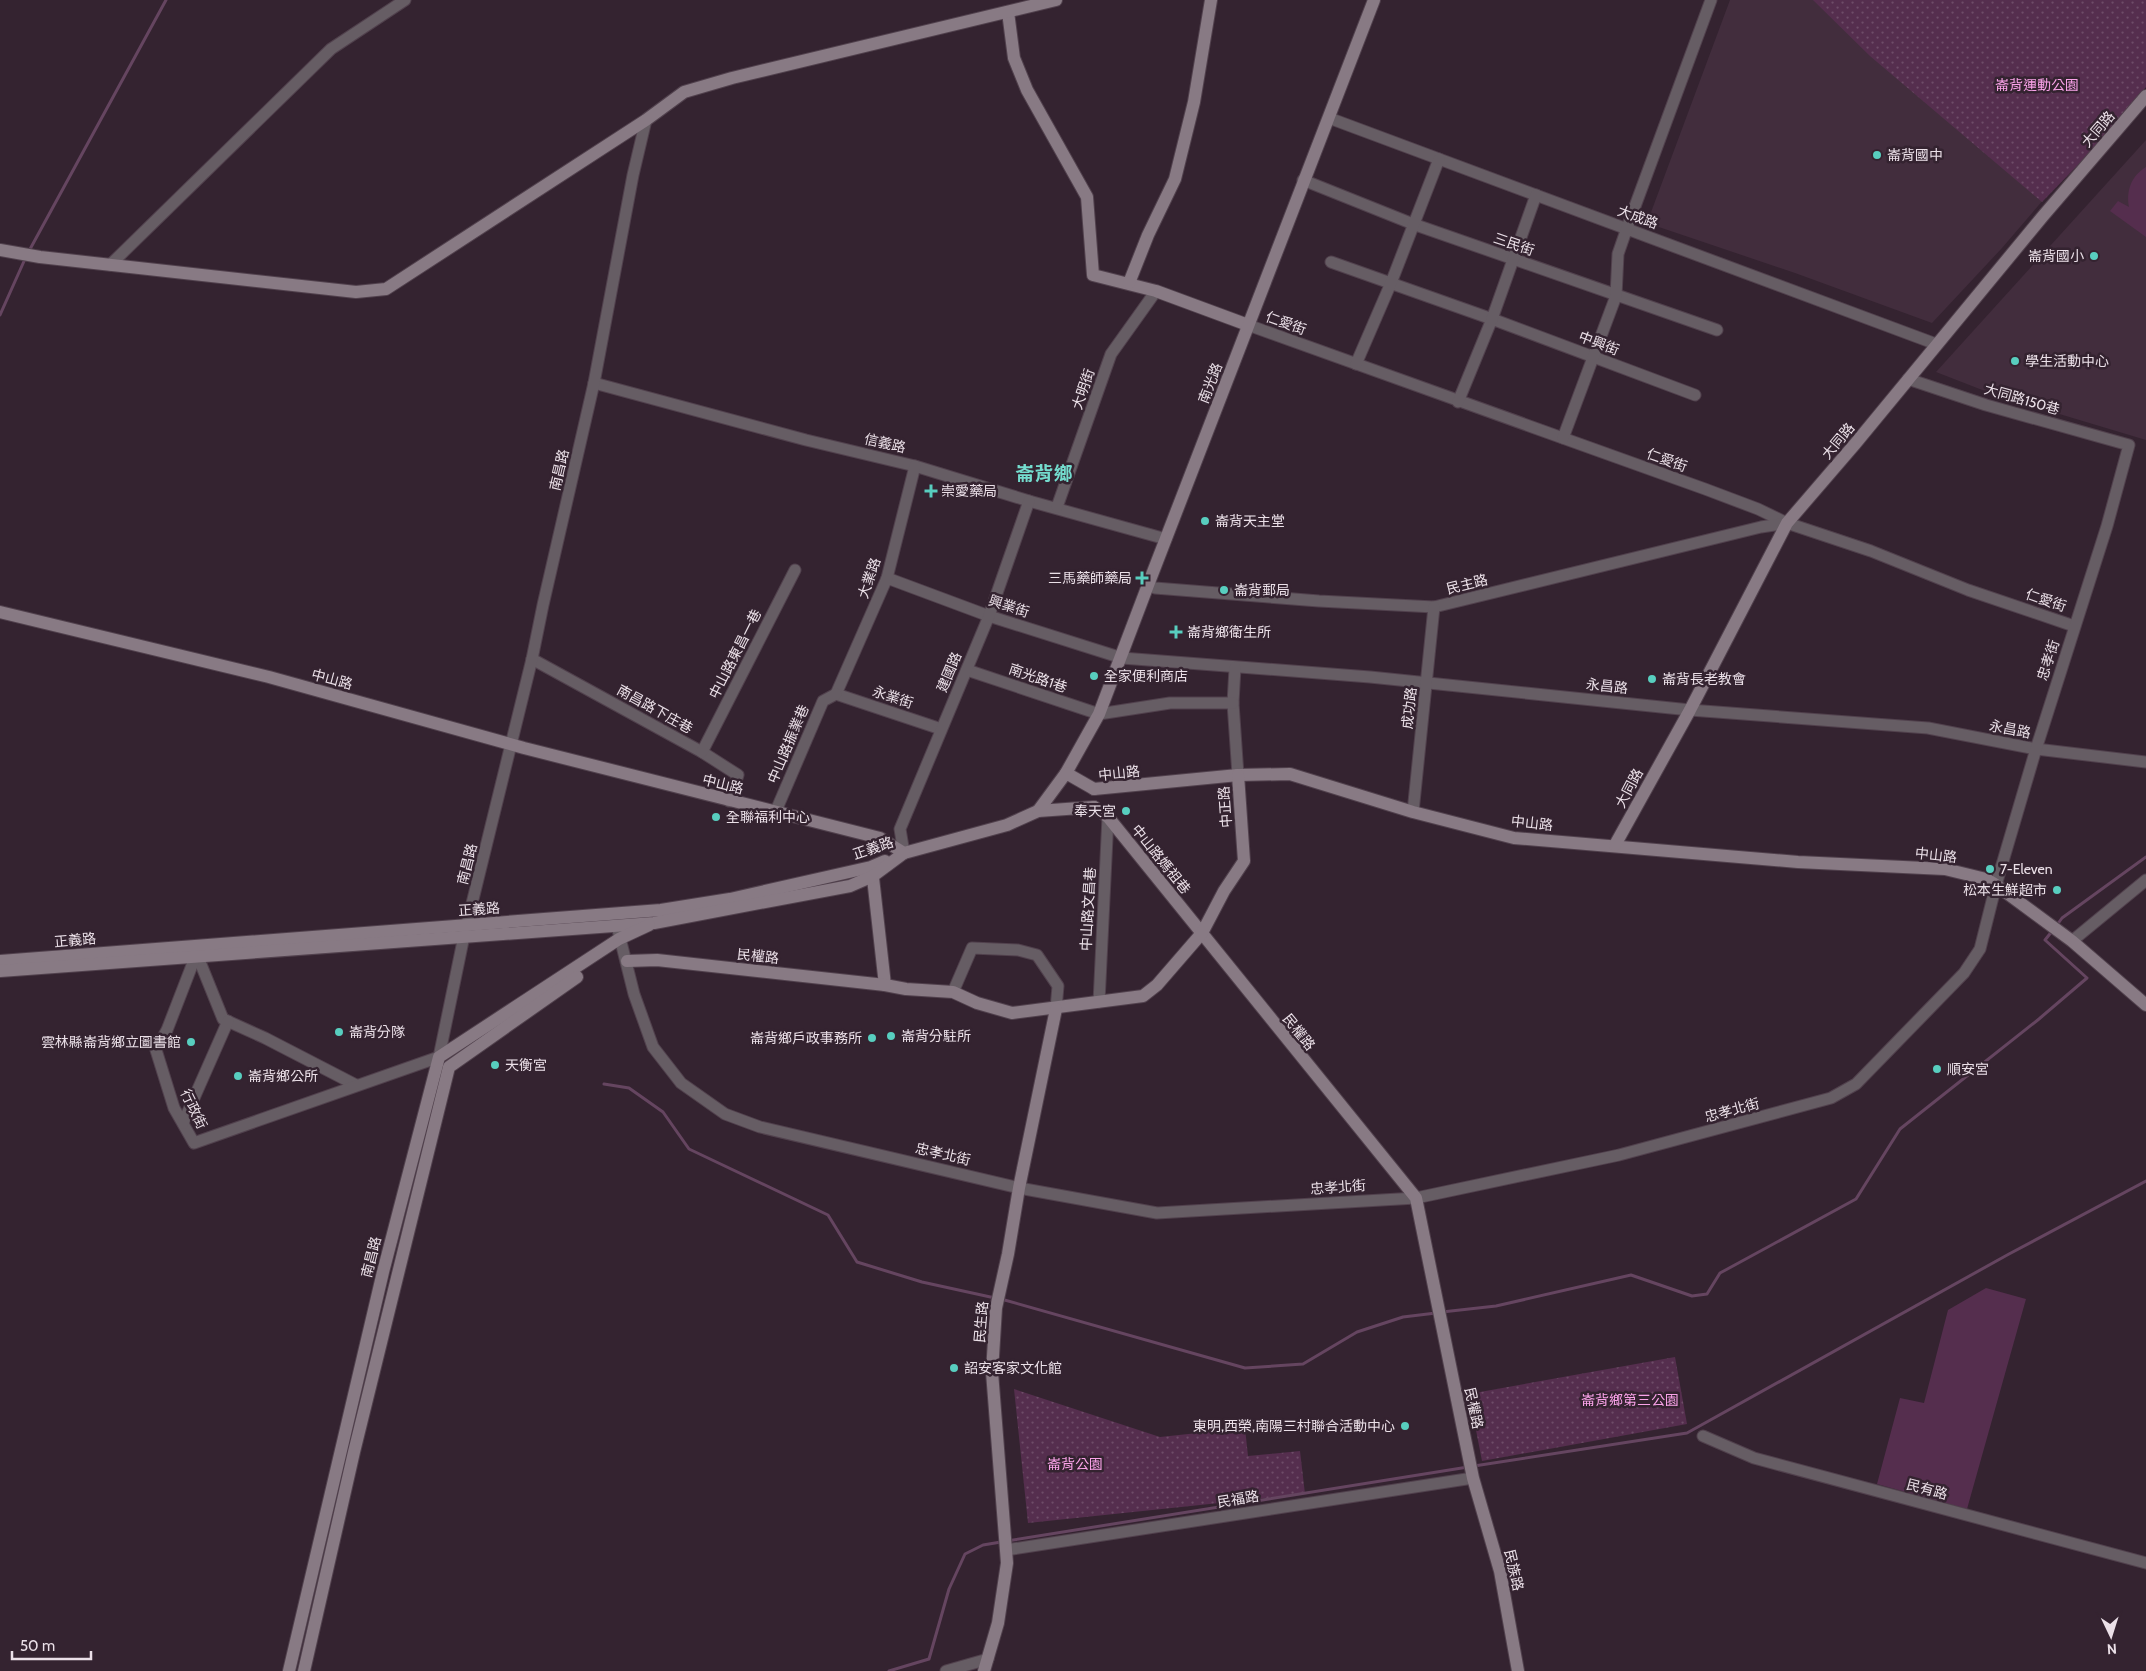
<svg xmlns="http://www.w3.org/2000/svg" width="2146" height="1671" viewBox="0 0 2146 1671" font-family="Cabin,'Noto Sans TC',sans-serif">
<defs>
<pattern id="park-dots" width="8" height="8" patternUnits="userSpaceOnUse" patternTransform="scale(1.25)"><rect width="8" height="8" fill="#552e4e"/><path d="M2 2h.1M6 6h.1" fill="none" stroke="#6e4c68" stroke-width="1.8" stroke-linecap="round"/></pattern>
</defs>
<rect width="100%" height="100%" fill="#342330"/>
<!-- built -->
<g fill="#422d3d">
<path d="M1730,0H2124L2140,87L2002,248L1932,323L1795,273L1647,223Z"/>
<path d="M2146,140V440L1990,393L1936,372Z"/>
</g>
<!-- grass -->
<g fill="#552e4e">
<path d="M2146,167V237L2110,211L2118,201L2129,207C2126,191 2131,176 2146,167Z"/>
<path d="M1986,1288L2026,1299L1967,1509L1877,1484L1900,1398L1924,1403L1948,1310Z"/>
</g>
<!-- park -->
<g fill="url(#park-dots)">
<path d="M1813,0H2146V87L2105,137L2042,202L1870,56Z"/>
<path d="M1675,1357L1687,1424L1482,1461L1469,1394Z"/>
<path d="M1014,1389L1160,1437L1245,1428L1248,1456L1300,1451L1305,1494L1028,1523Z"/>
</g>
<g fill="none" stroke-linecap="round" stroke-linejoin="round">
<!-- stream -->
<g stroke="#654560" stroke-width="3">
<path d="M29,251L166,0"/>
<path d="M0,315L25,259"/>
<path d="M2057,925L2062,918L2146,857"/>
<path d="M604,1084L629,1088L663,1112L689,1149L828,1215L857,1262L922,1282L995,1298"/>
<path d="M1001,1299L1245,1368L1303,1364L1357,1332L1403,1317L1436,1313"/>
<path d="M1442,1312L1496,1306L1631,1275L1692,1296L1707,1294L1720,1273L1856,1199L1900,1129L2039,1019L2087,978L2045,940L2053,930"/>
<path d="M1474,1466L1687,1433L2009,1254L2146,1181"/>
<path d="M1007,1541L1468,1467"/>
<path d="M889,1671L929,1659L949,1589L965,1554L983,1545L1001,1542"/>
</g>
<!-- street casing -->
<g stroke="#51414d" stroke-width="13">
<g id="street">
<path d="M1329,118L1936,344"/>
<path d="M1303,180L1413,224L1717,330"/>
<path d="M1331,262L1492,319L1695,395"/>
<path d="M110,265L331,49L405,0"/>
<path d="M1248,325L1705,489L1758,509L1787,523L1871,551L1968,590L2074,626"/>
<path d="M1356,364L1391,283L1439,159"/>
<path d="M594,383L806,440L915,466L1029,501L1166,539"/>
<path d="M1458,402L1492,319L1536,195"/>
<path d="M1563,438L1616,296L1618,254L1627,228L1711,0"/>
<path d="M1057,507L1111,354L1156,291"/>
<path d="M887,578L989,616L1122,658L1370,677L1690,710L1928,728L2036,749L2146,762"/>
<path d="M1148,585L1155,588L1319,601L1434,607L1761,527L1787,523"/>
<path d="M532,659L702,752L738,775L729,801"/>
<path d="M1235,668L1233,703L1238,775"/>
<path d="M967,670L1099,714L1170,703H1233"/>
<path d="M836,694L887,578L915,466"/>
<path d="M836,694L941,729"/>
<path d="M702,752L795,570"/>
<path d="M1413,812L1434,607"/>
<path d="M775,813L823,701L836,694"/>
<path d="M904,853L900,829L989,616L1029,501"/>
<path d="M618,930L634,994L653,1047L681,1083L725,1114L760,1127L1019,1188L1157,1213L1416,1198L1619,1155L1831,1098L1856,1084L1964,973L1980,949L1996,885L2036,749L2107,526L2129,445L1986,405L1908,379"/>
<path d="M2072,941L2146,880"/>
<path d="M196,952L223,1019L265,1038L356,1085"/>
<path d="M196,955L167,1030L156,1050L174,1108L194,1143L439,1057L464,936L532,659L543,605L594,383L633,175L646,120"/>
<path d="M953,992L972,948L1018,950L1037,955L1058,986L1056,1009"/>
<path d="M1099,1002L1108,817"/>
<path d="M183,1123L228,1021"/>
<path d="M1703,1436L1754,1458L2146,1563"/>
<path d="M1006,1550L1473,1478"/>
<path d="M946,1671L988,1659"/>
</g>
</g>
<!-- secondary casing -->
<g stroke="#51414d" stroke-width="14">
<g id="secondary">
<path d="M1008,12L1014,58L1027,90L1087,197L1093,275L1156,291L1248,325"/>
<path d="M0,250L40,257L356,292L386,289L646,120L684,92L732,78L1056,0"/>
<path d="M1129,283L1148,235L1175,179L1194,102L1211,0"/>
<path d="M0,612L269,677L524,748L880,838L904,853L1007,825L1038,811L1094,807"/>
<path d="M1066,773L1099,714L1148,585L1374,0"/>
<path d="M1094,789L1238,775L1290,774L1413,812L1514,838L1798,862L1945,869L1986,879L1996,885L2072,941L2146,1005"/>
<path d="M1094,807L1108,817L1416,1198L1473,1478L1500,1571L1518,1671"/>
<path d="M1038,811L1066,773L1094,789"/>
<path d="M1615,845L1690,710L1787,523L1855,444L2043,216L2146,96"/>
<path d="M872,869L885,985L906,989L953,992L977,1003L1012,1013L1143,996L1157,985L1202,933L1224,891L1244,861L1238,775"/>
<path d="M0,961L661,910L730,899L871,867L885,861"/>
<path d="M627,961L657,960L885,985"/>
<path d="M0,971L654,923L850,886L873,876L904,853"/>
<path d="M289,1671L383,1272L439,1057L619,939L649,925"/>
<path d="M304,1671L354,1452L449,1067L577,977"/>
<path d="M984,1671L998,1623L1007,1563L992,1372L996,1308L1008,1254L1019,1188L1056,1009"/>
</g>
</g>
<!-- street -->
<use href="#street" stroke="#665d64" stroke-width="11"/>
<!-- secondary -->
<use href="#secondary" stroke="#887a84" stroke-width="12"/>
</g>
<!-- markers -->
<g fill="#58cebf" stroke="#342330" stroke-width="2">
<circle cx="1877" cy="155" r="5"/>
<circle cx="2094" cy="256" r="5"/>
<circle cx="2015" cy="361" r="5"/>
<path d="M928.5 483.5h5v5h5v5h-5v5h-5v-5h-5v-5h5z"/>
<circle cx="1205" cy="521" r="5"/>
<path d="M1139.5 570.5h5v5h5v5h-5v5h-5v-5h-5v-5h5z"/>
<circle cx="1224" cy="590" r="5"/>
<path d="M1173.5 624.5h5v5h5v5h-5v5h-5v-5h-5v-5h5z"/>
<circle cx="1094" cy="676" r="5"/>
<circle cx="1652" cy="679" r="5"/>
<circle cx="1126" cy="811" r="5"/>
<circle cx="716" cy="817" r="5"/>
<circle cx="1990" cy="869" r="5"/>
<circle cx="2057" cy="890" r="5"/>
<circle cx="339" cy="1032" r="5"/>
<circle cx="891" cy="1036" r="5"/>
<circle cx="872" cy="1038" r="5"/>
<circle cx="191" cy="1042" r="5"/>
<circle cx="495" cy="1065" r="5"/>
<circle cx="1937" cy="1069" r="5"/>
<circle cx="238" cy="1076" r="5"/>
<circle cx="954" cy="1368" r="5"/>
<circle cx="1405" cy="1426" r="5"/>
</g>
<g text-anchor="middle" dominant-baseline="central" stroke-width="5" stroke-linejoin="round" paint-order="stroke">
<!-- park labels -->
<g font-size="14" fill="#f9a2e8" stroke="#342330">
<text x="2037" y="85">崙背運動公園</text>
<text x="1630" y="1400">崙背鄉第三公園</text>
<text x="1075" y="1464">崙背公園</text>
</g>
<!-- street labels -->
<g font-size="14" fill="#ebe0e8" stroke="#342330">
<text transform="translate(2098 129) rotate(-49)">大同路</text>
<text transform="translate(1638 217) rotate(20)">大成路</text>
<text transform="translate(1514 244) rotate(19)">三民街</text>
<text transform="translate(1286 323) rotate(20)">仁愛街</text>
<text transform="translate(1599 343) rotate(21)">中興街</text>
<text transform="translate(1210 383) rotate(-69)">南光路</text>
<text transform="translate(1083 389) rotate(-71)">大明街</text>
<text transform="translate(2022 399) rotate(16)">大同路150巷</text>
<text transform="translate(1838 441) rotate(-50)">大同路</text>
<text transform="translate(885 443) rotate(13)">信義路</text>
<text transform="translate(1667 460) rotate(20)">仁愛街</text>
<text transform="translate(559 470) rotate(-77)">南昌路</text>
<text transform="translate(869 578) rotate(-71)">大業路</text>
<text transform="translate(1467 584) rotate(-14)">民主路</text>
<text transform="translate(2046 600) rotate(19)">仁愛街</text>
<text transform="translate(1009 606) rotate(18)">興業街</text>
<text transform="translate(735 654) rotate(-63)">中山路東昌一巷</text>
<text transform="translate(2048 660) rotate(-72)">忠孝街</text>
<text transform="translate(949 672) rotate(-67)">建國路</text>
<text transform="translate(1038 678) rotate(19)">南光路1巷</text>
<text transform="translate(332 679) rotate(15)">中山路</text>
<text transform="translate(1607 686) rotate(6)">永昌路</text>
<text transform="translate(893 697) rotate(18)">永業街</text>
<text transform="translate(1409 708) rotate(-84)">成功路</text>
<text transform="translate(655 709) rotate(29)">南昌路下庄巷</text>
<text transform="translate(2010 729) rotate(11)">永昌路</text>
<text transform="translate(788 744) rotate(-67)">中山路振業巷</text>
<text transform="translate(1119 773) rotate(-6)">中山路</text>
<text transform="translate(723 784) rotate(14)">中山路</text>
<text transform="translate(1629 788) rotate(-62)">大同路</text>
<text transform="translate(1225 807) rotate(-94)">中正路</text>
<text transform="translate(1532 823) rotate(6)">中山路</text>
<text transform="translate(873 848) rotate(-19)">正義路</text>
<text transform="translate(1936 855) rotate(6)">中山路</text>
<text transform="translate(1161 859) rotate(51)">中山路媽祖巷</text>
<text transform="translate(467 864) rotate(-76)">南昌路</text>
<text transform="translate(479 909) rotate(-4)">正義路</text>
<text transform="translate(1088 909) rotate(-87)">中山路文昌巷</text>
<text transform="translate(75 940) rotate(-5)">正義路</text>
<text transform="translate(758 956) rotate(6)">民權路</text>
<text transform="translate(1299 1032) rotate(51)">民權路</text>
<text transform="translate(194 1109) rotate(64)">行政街</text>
<text transform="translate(1732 1110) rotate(-15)">忠孝北街</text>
<text transform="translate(943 1154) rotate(13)">忠孝北街</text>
<text transform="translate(1338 1187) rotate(-4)">忠孝北街</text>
<text transform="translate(371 1257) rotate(-76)">南昌路</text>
<text transform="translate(981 1322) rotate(-85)">民生路</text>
<text transform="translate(1474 1408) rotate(78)">民權路</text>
<text transform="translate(1927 1489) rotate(15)">民有路</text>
<text transform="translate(1238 1499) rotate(-9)">民福路</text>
<text transform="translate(1514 1570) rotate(77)">民族路</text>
</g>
<!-- poi labels -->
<g font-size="14" fill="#ebe0e8" stroke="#342330" text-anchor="start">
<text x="1887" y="155">崙背國中</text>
<text x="2084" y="256" text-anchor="end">崙背國小</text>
<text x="2025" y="361">學生活動中心</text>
<text x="941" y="491">崇愛藥局</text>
<text x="1215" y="521">崙背天主堂</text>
<text x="1132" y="578" text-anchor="end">三馬藥師藥局</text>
<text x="1234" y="590">崙背郵局</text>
<text x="1187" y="632">崙背鄉衛生所</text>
<text x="1104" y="676">全家便利商店</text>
<text x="1662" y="679">崙背長老教會</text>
<text x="1116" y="811" text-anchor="end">奉天宮</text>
<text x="726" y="817">全聯福利中心</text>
<text x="2000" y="869">7-Eleven</text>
<text x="2047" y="890" text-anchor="end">松本生鮮超市</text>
<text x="349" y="1032">崙背分隊</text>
<text x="901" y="1036">崙背分駐所</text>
<text x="862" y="1038" text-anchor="end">崙背鄉戶政事務所</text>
<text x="181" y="1042" text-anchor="end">雲林縣崙背鄉立圖書館</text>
<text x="505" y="1065">天衡宮</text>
<text x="1947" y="1069">順安宮</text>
<text x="248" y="1076">崙背鄉公所</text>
<text x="964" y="1368">詔安客家文化館</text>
<text x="1395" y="1426" text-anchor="end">東明,西榮,南陽三村聯合活動中心</text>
</g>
<!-- district labels -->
<g font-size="19" font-weight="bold" fill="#74dcce" stroke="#342330">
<text x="1044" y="473">崙背鄉</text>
</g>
</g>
<!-- north arrow -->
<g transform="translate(2111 1636) rotate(176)" stroke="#342330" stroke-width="4" paint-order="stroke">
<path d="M0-4L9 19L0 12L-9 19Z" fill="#ebe0e8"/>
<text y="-8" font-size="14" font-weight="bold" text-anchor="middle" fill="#ebe0e8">N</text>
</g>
<!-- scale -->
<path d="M12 1651v8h79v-8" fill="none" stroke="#ebe0e8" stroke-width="2.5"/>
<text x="20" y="1651" font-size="15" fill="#ebe0e8" stroke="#342330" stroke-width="4" paint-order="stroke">50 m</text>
</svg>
